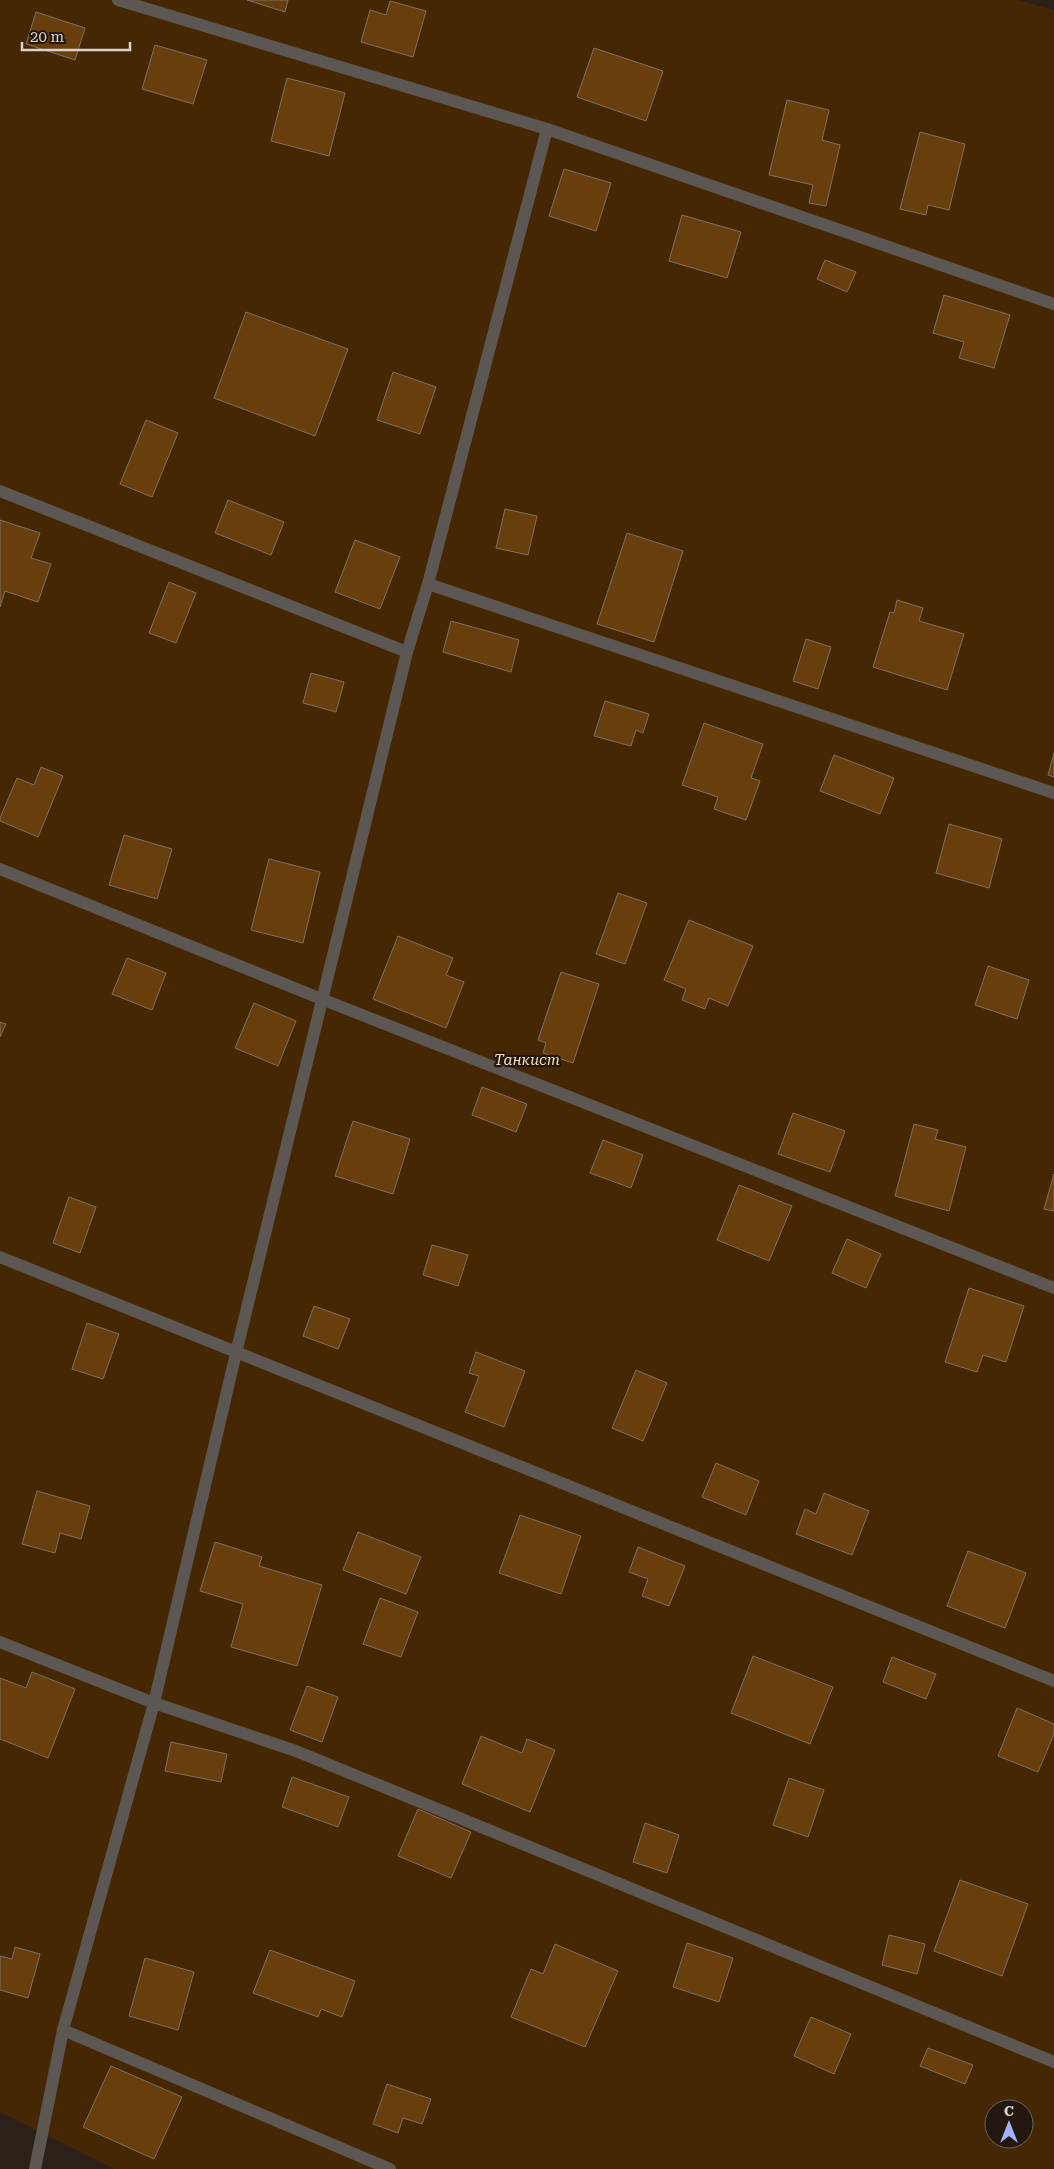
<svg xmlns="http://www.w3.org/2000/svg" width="1054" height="2169" viewBox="0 0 1054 2169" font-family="'Roboto Serif',serif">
<rect width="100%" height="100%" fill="#2b2118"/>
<!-- green -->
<path fill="#462703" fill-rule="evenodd" d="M0,0H1018L1054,10V2169H114L0,2112ZM994,2109H1024V2139H994Z"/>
<!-- building -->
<g fill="#673e0c" stroke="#7c7065">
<path d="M247,0H288L285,12Z"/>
<path d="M390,1L426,11L413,57L361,42L370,10L386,15Z"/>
<path d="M36,12L85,28L75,60L26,44Z"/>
<path d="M155,45L207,60L193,104L142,89Z"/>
<path d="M594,48L663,71L646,121L577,97Z"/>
<path d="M287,78L345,93L329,156L271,141Z"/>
<path d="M787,100L829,110L822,140L840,145L826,206L809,203L813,185L769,175Z"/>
<path d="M920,132L965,144L949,210L928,205L926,215L900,209Z"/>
<path d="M564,169L611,183L596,231L549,216Z"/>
<path d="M682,215L741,232L727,278L669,261Z"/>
<path d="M825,260L856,272L847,292L817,279Z"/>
<path d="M944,295L1010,315L994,368L959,358L964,342L933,333Z"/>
<path d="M246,312L348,349L315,436L214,398Z"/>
<path d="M393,372L436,387L420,434L377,420Z"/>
<path d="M146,420L178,433L152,497L120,484Z"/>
<path d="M228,500L284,522L271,555L215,533Z"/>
<path d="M505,509L537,516L528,555L496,548Z"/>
<path d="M0,520L40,533L31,558L51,564L38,602L5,591L0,607Z"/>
<path d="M627,533L683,551L654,642L597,624Z"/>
<path d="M355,540L400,557L380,609L335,592Z"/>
<path d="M169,582L196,593L176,643L149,633Z"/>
<path d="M897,600L923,608L919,621L964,634L947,690L873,667L890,612L894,613Z"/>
<path d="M451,621L519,640L511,672L443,652Z"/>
<path d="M806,639L831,647L818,689L793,681Z"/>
<path d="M311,673L344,682L336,712L303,703Z"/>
<path d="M605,701L649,714L643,733L636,730L631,746L594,736Z"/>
<path d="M704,723L763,744L751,778L760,781L746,820L714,809L718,797L682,785Z"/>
<path d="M1054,753V777L1048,775Z"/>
<path d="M834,755L894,778L880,814L820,791Z"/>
<path d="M41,767L63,776L38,837L0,821V818L17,778L34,785Z"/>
<path d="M949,824L1002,839L989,888L936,873Z"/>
<path d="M124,835L172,849L157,899L109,885Z"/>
<path d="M269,859L320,872L303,943L251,930Z"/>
<path d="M618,893L647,903L625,964L596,954Z"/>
<path d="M689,920L753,946L728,1006L709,998L705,1009L682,1000L686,989L664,980Z"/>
<path d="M398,936L453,958L446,975L464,982L446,1028L373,999Z"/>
<path d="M127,958L166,973L152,1010L112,994Z"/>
<path d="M988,966L1029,980L1017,1019L975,1005Z"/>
<path d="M561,972L599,984L573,1063L543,1053L546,1043L538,1040Z"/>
<path d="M254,1003L296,1021L278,1066L235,1048Z"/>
<path d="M0,1022L6,1024L0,1037Z"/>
<path d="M482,1087L527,1104L516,1132L472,1115Z"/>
<path d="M793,1113L845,1131L830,1172L778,1154Z"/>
<path d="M353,1121L410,1139L393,1194L335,1176Z"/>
<path d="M914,1124L938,1130L935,1139L966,1147L949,1211L895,1196Z"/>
<path d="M603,1140L643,1155L631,1188L590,1173Z"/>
<path d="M1054,1174V1211L1044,1209Z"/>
<path d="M739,1185L792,1206L769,1261L717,1240Z"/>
<path d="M69,1197L96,1207L80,1253L53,1243Z"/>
<path d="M847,1239L881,1254L866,1288L832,1273Z"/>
<path d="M432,1245L468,1255L458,1286L423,1275Z"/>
<path d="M969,1288L1024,1306L1006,1362L983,1355L977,1372L945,1362Z"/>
<path d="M314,1306L350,1319L338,1349L303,1336Z"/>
<path d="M87,1323L119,1334L103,1379L72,1369Z"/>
<path d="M476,1352L525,1371L504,1427L465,1412L479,1376L469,1373Z"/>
<path d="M636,1370L667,1383L643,1441L612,1428Z"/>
<path d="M716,1463L759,1481L746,1515L702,1497Z"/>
<path d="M37,1491L90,1506L81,1539L60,1533L55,1553L22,1544Z"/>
<path d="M824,1493L869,1511L852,1555L796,1534L805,1509L816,1514Z"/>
<path d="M520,1515L581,1536L561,1594L499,1573Z"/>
<path d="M358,1532L421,1557L406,1594L343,1570Z"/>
<path d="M215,1542L262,1557L259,1566L322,1585L297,1666L231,1647L243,1604L200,1591Z"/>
<path d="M638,1547L685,1566L669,1606L642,1596L648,1579L629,1572Z"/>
<path d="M968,1551L1026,1573L1005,1628L947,1606Z"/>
<path d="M380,1598L418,1612L401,1657L363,1644Z"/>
<path d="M753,1656L833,1687L810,1744L731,1713Z"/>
<path d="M892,1657L936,1674L926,1699L883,1682Z"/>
<path d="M32,1672L75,1689L48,1758L0,1739V1678L26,1688Z"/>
<path d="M307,1686L338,1697L322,1742L290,1730Z"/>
<path d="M1017,1708L1054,1724V1734L1038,1772L998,1756Z"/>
<path d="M481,1736L522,1753L527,1739L555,1750L530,1812L462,1784Z"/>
<path d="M171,1742L227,1754L221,1782L165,1771Z"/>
<path d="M292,1777L349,1797L338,1827L282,1807Z"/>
<path d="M789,1778L824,1790L808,1837L773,1825Z"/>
<path d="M418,1809L471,1832L451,1878L398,1856Z"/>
<path d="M645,1823L679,1835L667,1873L633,1862Z"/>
<path d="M960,1880L1028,1904L1002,1976L934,1951Z"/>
<path d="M889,1935L925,1944L917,1974L882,1965Z"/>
<path d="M687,1943L733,1958L719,2002L673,1987Z"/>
<path d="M555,1944L618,1971L585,2047L511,2017L531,1969L543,1974Z"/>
<path d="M15,1947L40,1954L28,1998L0,1990V1956L12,1959Z"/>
<path d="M270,1950L355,1981L342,2017L321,2009L318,2017L253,1993Z"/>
<path d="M145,1958L194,1972L178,2030L129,2016Z"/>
<path d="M811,2017L851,2034L834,2074L794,2056Z"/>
<path d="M928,2048L973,2065L965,2084L920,2066Z"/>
<path d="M111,2066L182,2097L154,2159L83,2127Z"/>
<path d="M387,2084L431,2099L422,2124L403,2118L398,2133L373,2124Z"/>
</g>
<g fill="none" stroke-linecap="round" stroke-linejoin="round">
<!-- service -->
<g stroke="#5c5753" stroke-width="12">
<path d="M118,0L547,129L1054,304"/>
<path d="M0,491L407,652"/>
<path d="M428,584L1054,793"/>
<path d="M0,869L324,1000L1054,1288"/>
<path d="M0,1257L1054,1681"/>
<path d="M0,1642L154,1703L296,1751L1054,2062"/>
<path d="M63,2030L390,2169"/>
<path d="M35,2169L63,2030L154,1703L236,1353L407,652L428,584L547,129"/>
</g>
</g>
<g text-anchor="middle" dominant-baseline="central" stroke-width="4.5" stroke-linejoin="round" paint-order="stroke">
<!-- park labels -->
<g font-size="15" font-style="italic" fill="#feddbf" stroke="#22180f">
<text x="527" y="1060">Танкист</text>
</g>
</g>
<!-- north arrow -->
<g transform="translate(1009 2124)"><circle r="24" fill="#22180f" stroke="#6c635b"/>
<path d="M0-4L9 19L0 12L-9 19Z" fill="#a2b2fd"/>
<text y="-8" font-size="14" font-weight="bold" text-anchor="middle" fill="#dad3cd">С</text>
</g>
<!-- scale -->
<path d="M22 42v8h108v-8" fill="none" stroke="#dad3cd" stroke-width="2.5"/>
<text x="30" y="42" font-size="15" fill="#dad3cd" stroke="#22180f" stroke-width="4" paint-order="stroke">20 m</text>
</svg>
